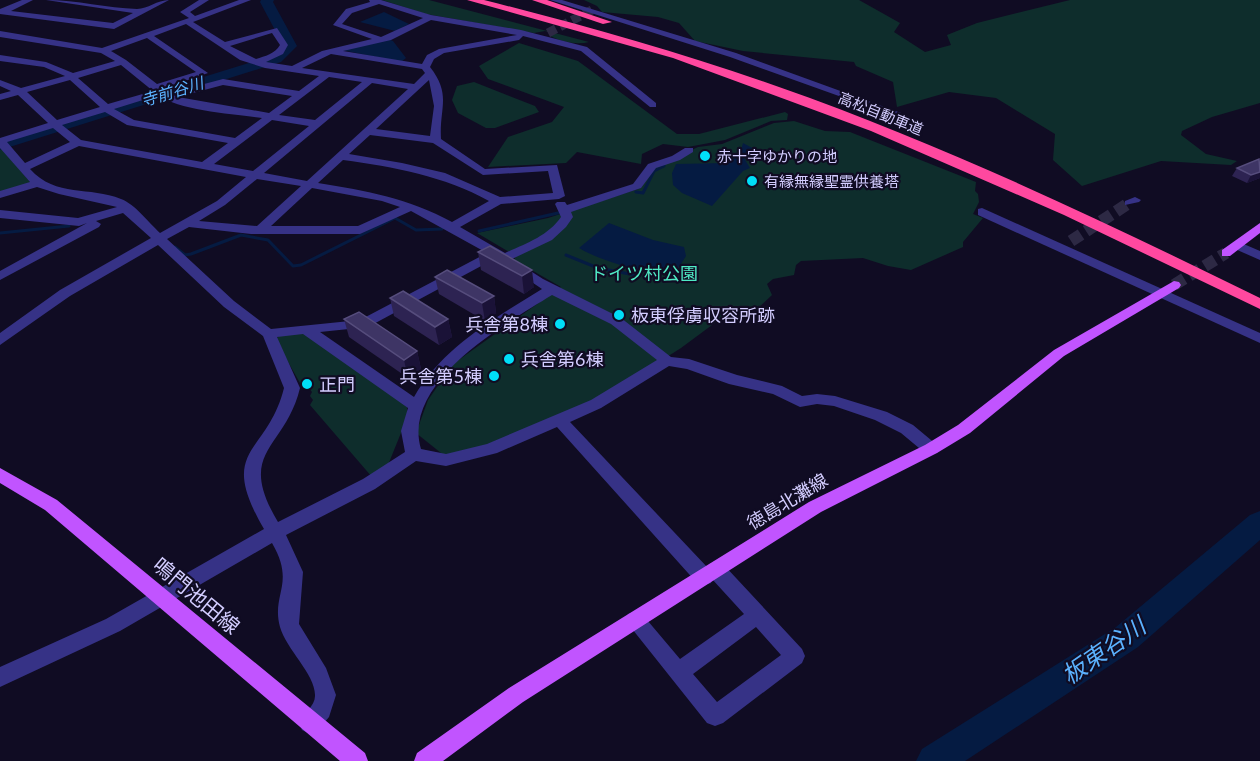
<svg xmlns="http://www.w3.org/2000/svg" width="1260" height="761" viewBox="0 0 1260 761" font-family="Lato,'Noto Sans JP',sans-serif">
<rect width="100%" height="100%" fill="#100c23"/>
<!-- green -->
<g fill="#0e2d2c">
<path d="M382,0H429L589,42C577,45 562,42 550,36L552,33L545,31L534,33L426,14Z"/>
<path d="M584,0H859L900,23L894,32L925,52L951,45L947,35L977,23L1070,0H1260V103L1212,117L1182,131L1181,135L1206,154L1237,161L1231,165L1161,161L1082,186L1053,160L1055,134L996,98L949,92L897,107L893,82L856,66L854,62L743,51L695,41L679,23L658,17L602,12L597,6Z"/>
<path d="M519,43L578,61L677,134H699L785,112L788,114L787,120L771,121L725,140L688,147L663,144L642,154L641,164L577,152L566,163L488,167L508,137L552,122L564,107L488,79L479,66Z"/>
<path d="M474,82L535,106L539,112L495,128H486L458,113L452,100L457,86Z"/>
<path d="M794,121L825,131L850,132L976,182L975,191L978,194L979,202L973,214L983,218L963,242V247L911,270L888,266L863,258L801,261L796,265L794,275L773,279L767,284L772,295L756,310L731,311L681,348L613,391L503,442L446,457L416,433L428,400L453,364L561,287L514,260L516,256L477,233L548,218L638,189L654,168L698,147L722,144L774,123Z"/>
<path d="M0,147L31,183L0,193Z"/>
<path d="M303,332L407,405V418L388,465L372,477L310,405L313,400L310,396L312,392L308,387L304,390L275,339L284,333Z"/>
</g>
<!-- water -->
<g fill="#051b42">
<path d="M384,12L409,24L395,31L360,22Z"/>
<path d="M388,39L393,41L406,58L401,62L342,50Z"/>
<path d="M743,143L754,149L749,157L744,158L750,168L743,171L712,206L682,193L673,185L672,173L676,164L727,163L740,154Z"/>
<path d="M609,223L653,240L684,247L686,256L675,273C661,280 595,259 579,248Z"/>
</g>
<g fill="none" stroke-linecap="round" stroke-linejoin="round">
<!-- stream -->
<g stroke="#051b42" stroke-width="3">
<path d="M636,192L643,193L654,171L664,166"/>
<path d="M479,231L558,213"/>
<path d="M0,233L69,226"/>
<path d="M175,247L185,255L191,254L241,235L268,240L293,266L301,265L395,218L416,230L442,229"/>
<path d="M566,255L598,268L635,275L636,273"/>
</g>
<!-- river -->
<g fill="#051b42" fill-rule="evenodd">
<path d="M261,0H274L273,2L297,46L281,62L0,150V140L271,56L283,45L260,2Z"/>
<path d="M1260,511V540L1138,647L965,761H916L922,749L1116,627L1250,515Z"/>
</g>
<!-- minor-tunnel-far1 -->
<path stroke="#2d2944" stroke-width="9" stroke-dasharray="9 4.5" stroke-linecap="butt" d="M548,33L592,10"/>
<!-- minor-tunnel -->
<path stroke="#2d2944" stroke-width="12" stroke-dasharray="12 6" stroke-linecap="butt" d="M1071,241L1129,203"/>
<!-- major-tunnel -->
<path stroke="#2d2944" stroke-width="12" stroke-dasharray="12 6" stroke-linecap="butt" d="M1174,285L1226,253"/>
<!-- minor -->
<g fill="#363286" fill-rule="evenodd">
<path d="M22,0H33L11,11L113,23L133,13L46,0C77,0 107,8 137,9C148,9 157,0 169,0L114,29L0,14V9Z"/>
<path d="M199,0H209L190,12L195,16L239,0H251L193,22L225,42L277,28L288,45L283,54L266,62L292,66L322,51L372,39L333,25L346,9L370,2L369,0H381L431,15L521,30L587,47L656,103V107H650L581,51L523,36L519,40L444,53L434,59L430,67C452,95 439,108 441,139L485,169L557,165L565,196L559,199L501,204L460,227L505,253C525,244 548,236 561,217L555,204L557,202H565L567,205L633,184L648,164L672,156L685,148H693V152L680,160L656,168L641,188L571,212L573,217L566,227L552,240L512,259L543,279L621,318L671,357L689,359L737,375L782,386L802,396L817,394L835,396L887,412L913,425L937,445L939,449L937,453H925L901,433L875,420L834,406L817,404L800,407L773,394L729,384L687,369L669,366L601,408L570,422L708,568L709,564L716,562L723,564L802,649L805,656L802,663L723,723L715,726L707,723L625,620L628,614L635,611L642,614L680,659L744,614L712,579L711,583L704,585L697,583L557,427L497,453L446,466L416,461L375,489L286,535L303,572L299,624L326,668L336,695L329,717L318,730L310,734L302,730L299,723C303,714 315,706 315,696C316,675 286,649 280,627C271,594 296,584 272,543L120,631L0,687V667L106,619L264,529C216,447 267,456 284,388L263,336L224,307L158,245L70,296L0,345V333L60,290L151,238L123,213L96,221L101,224L99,227L0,280V271L87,223L79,226L0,218V210L78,218L117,207L59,194L37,187L0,198V191L30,182L0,148V138L48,123L18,95L0,100V94L11,91L0,86V80L21,88L65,76L44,67L0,61V55L46,62L73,73L115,61L101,53L0,37V31L102,48L189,18L180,12ZM379,4L423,18L381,37L342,24L352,13ZM431,20L517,35L439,49L427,55L422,64L343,51L391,40ZM186,24L240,60L265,68L319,76L299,91L223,79L170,93L163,89L208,73L154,36ZM272,33L280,45C275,54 265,56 256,59L230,46ZM147,38L196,72L157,84L126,60L111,51ZM331,54L422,69L425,73L414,84L302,68ZM121,65L153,91L108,104L78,78ZM329,77L362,82L315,120L279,115ZM70,80L100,107L57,120L27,92ZM429,80L434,106L430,136L376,129ZM372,83L408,89L307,181L264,173ZM223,85L292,96L269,113L178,97ZM159,95C178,111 236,114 262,118L235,138L134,120L114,109ZM105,112L127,125L228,143L202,162L81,140L62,125ZM272,120L309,126L253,171L214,164ZM53,128L70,142L25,163L7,142ZM370,135L433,143L483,175L548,171L553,193L500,197L445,173L402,163L349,154ZM79,146L246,177L217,201L160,233C149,223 135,204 121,199C90,186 56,198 30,169ZM343,160C394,167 444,176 489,201L452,222C408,198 367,191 318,183ZM257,179L301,186L257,226L199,221L225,205ZM312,188L382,201L400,207L358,226H271ZM411,211L487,253L360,320L271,329L234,301L167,239L189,227L251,234H360ZM496,258L542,289C494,319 443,347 414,397L320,332L368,327ZM552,295L611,324L657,360L591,400L487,444L446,454L421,449C401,382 505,324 552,295ZM303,334L408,408L401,431L405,452L363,479L278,522C235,450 285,450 300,388L277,337ZM756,627L781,655L717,702L693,674Z"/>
<path d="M550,0H562L736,53L901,113L892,115L730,57Z"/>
<path d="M1135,197L1141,200L1139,202L1125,205V201Z"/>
<path d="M982,208L1260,333V343L978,215V209Z"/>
<path d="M1239,242L1260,251V260L1235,249V243Z"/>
</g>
<!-- major -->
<g fill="#c154ff" fill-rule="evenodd">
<path d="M1260,223V233L1230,256H1222V250Z"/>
<path d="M1174,281L1179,282L1181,285L1179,288L1064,356L970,433L937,453L821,512L523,702L443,761H414L417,753L509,688L809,502L925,445L958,425L1054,350Z"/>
<path d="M0,468L57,500L365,753L368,761H340L45,510L0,483Z"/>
</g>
<!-- highway -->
<g fill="#ff489f" fill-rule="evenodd">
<path d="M467,0H484C583,25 682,53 779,87C944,145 1103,221 1260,298V309L1064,215L871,131L673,58Z"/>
<path d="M532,0H547L612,22L603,24Z"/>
</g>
</g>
<!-- wall -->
<g fill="#2d2352">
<path d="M1237,168L1260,178L1247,183L1232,176Z"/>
<path d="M490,246L534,287L524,294L481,270L478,252Z"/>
<path d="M435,277L494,296L496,313L485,321L439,294Z"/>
<path d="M390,298L448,319L452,337L439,345L394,316Z"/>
<path d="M344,319L417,351L421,369L408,378L349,337Z"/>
</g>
<!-- shaded-wall -->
<g fill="#1a1237">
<path d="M1260,172V178L1247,183L1251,175Z"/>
<path d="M532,270L534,287L524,294L522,276Z"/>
<path d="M494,296L496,313L485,321L482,303Z"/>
<path d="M448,319L452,337L439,345L435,327Z"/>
<path d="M417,351L421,369L408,378L404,360Z"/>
</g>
<!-- building -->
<g fill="#3e3565" stroke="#564d7d" stroke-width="1.5">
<path d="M1259,159L1260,172L1251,175L1237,168Z"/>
<path d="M490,246L532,270L522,276L478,252Z"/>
<path d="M447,270L494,296L482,303L435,277Z"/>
<path d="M403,291L448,319L435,327L390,298Z"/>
<path d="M359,312L417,351L404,360L344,319Z"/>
</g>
<!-- markers -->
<g fill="#00def8" stroke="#100c23" stroke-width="2">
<circle cx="705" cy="156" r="6"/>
<circle cx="752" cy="181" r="6"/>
<circle cx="619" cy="315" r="6"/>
<circle cx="560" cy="324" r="6"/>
<circle cx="509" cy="359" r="6"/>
<circle cx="494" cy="376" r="6"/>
<circle cx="307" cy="384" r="6"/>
</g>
<g text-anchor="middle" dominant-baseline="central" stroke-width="4.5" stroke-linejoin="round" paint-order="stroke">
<!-- far-street labels -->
<g font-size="15" fill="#d3cdff" stroke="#100c23">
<text transform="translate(881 113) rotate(22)">高松自動車道</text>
</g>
<!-- far-poi labels -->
<g font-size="15" fill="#d3cdff" stroke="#100c23" text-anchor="start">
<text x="717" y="156">赤十字ゆかりの地</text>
<text x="764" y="181">有縁無縁聖霊供養塔</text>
</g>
<!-- far-water labels -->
<g font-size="16" font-style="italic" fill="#5bb2ff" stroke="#100c23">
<text transform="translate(172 91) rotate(-17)">寺前谷川</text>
</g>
<!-- park labels -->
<g font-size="18" fill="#4fe9c4" stroke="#100c23">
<text x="644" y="273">ドイツ村公園</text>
</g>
<!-- poi labels -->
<g font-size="18" fill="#d3cdff" stroke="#100c23" text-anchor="start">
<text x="631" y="315">板東俘虜収容所跡</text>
<text x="548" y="324" text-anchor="end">兵舎第8棟</text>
<text x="521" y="359">兵舎第6棟</text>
<text x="482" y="376" text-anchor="end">兵舎第5棟</text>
<text x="319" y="384">正門</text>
</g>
<!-- street labels -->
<g font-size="18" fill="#d3cdff" stroke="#100c23">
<text transform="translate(787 501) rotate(-31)">徳島北灘線</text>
</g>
<!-- near-street labels -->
<g font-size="21" fill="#d3cdff" stroke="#100c23">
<text transform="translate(197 595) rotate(40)">鳴門池田線</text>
</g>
<!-- near-water labels -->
<g font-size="24" font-style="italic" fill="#5bb2ff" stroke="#100c23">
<text transform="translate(1103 650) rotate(-35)">板東谷川</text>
</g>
</g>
</svg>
